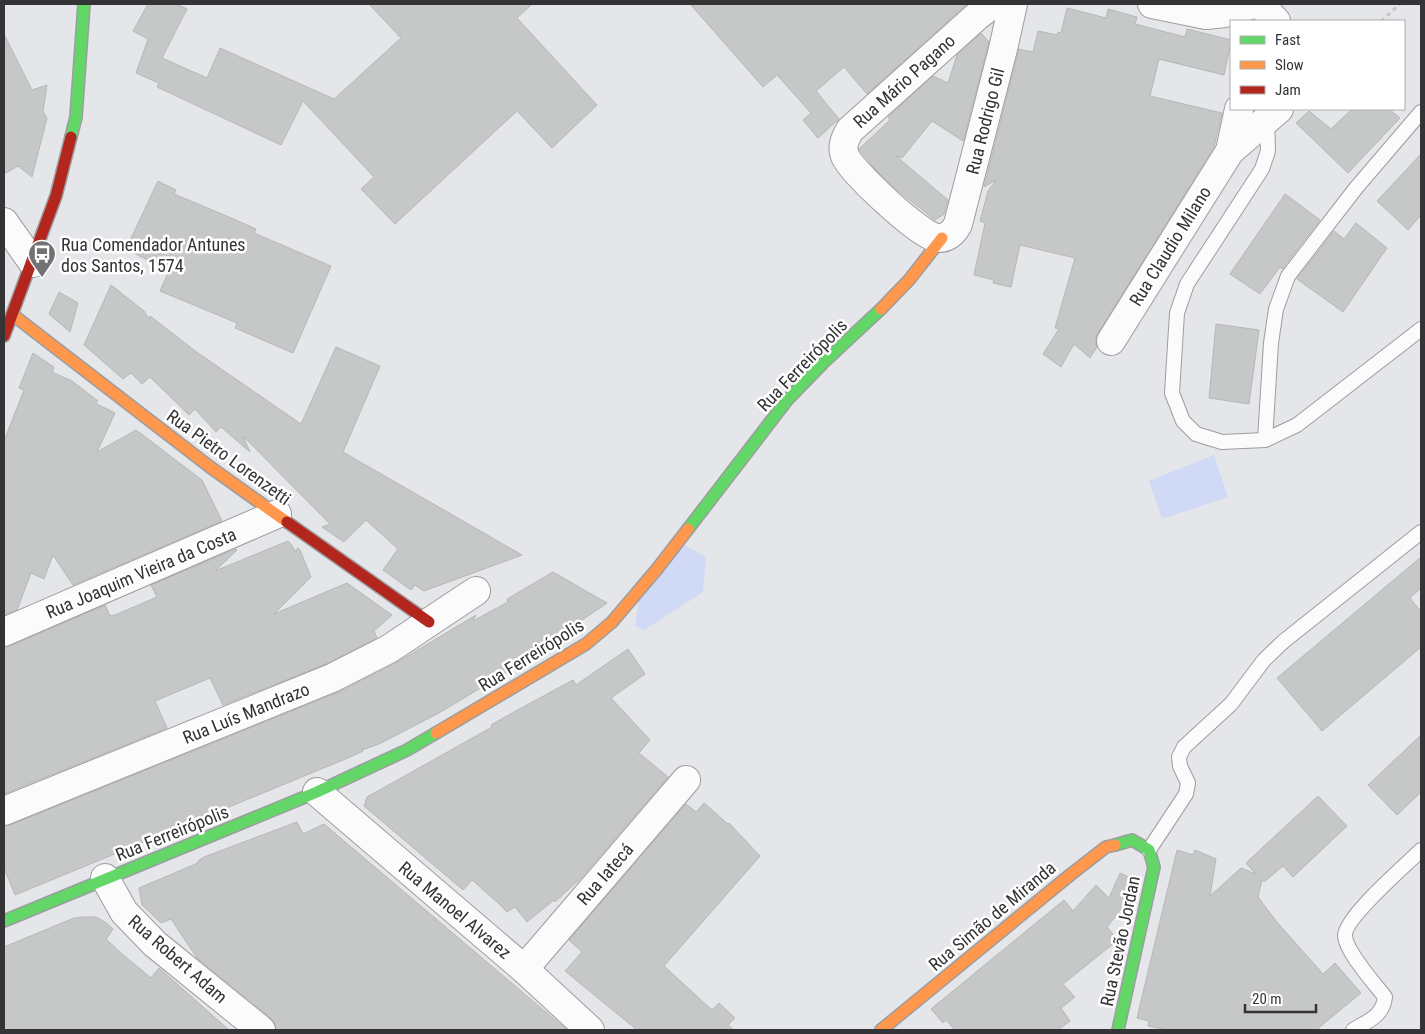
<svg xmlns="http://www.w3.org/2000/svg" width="1425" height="1034" viewBox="0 0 1425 1034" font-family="'Roboto Condensed',sans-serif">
<rect width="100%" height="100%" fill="#e5e6e9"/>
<!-- green -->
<g fill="#d0d9f5">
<path d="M1214,455L1228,497L1162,519L1149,481Z"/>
<path d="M683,544L706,557L703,592L644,630L635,626L639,600Z"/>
</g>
<!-- building -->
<g fill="#c6c7c7" stroke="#b6b7b7">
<path d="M148,4H176L187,9L162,58L207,78L220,48L334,99L401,38L369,4H532L517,18L597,105L552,148L517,111L395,224L361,189L374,177L303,101L281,145L157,87L159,83L136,73L148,39L133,31Z"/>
<path d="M690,4H967L867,94L844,67L816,91L839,119L818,138L803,120L811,113L777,75L763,87Z"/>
<path d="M1067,8L1106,18L1108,9L1137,17L1135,24L1185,37L1187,29L1231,40V42L1224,75L1159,59L1150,96L1222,113L1214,147L1098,333L1095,340L1097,347L1090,358L1074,344L1061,367L1043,354L1059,329L1055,328L1075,258L1020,245L1011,287L993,283L994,280L974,275L985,223L980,221L988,191L996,180L984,187L1019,49L1033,52L1038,31L1057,35L1058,32L1061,33Z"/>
<path d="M981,33L989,42L963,141L932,121L902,158L896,156L948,200L944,214L935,220L897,190L875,169L859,149L890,120L888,117L933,76L948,83L957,55Z"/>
<path d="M4,34L32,90L47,85L43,111L47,118L32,177L18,166L4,174Z"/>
<path d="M1352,109H1389L1400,118L1348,173L1296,123L1309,111L1331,129Z"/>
<path d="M1421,154V215L1408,230L1377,201Z"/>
<path d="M158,181L176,190L174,194L236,220L256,229L254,233L331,266L293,353L235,328L237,323L160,291L169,271L126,249Z"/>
<path d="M1285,194L1320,220L1282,269L1280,267L1260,294L1230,274Z"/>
<path d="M1356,223L1387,248L1343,312L1297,279L1334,231L1344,239Z"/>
<path d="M111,285L144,311L149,319L150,316L198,353L301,424L336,347L380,366L343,452L522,555L424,591L415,585L411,590L383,570L398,549L366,520L344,542L322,527L330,524L243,436L250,452L221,427L216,432L195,409L189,415L150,377L142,384L131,373L123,379L84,345Z"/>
<path d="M59,292L78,303L70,332L49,314Z"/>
<path d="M1216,324L1259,330L1249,404L1209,398Z"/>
<path d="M33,353L54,367L52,372L72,381L98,401L95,403L115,413L97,452L136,430L202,480L222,521L73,585L53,555L44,579L31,573L17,610L4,615V441L24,390L19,388Z"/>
<path d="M288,541L291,544L295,551L298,548L300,550L311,577L274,614L347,583L392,615L374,631L377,638L326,664L223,705L210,678L155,701L167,728L4,794V647L10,646L105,605L110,616L115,615L157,597L151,585L236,549L237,550L215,571Z"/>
<path d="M1421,557V588L1410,598L1421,612V647L1322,731L1277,678Z"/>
<path d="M553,572L607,603L557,637L558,641L479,689L439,713L379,744L362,750L363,751L348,758L15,895L4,868V826L10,825L339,692L396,663L476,615L473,621L508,602L507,599Z"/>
<path d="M628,649L645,674L611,698L650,740L639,753L668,777L580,879L555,902L554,900L527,922L515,907L507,912L497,902L472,880L463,890L364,806L367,797L492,727L491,725L512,713L573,680L576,685Z"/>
<path d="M1421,735V792L1397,815L1368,785Z"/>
<path d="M1318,796L1347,826L1293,877L1283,866L1264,882L1262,880L1258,897L1276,921L1323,974L1335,963L1361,993L1316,1030H1167L1148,1026L1149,1021L1137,1018L1177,850L1193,855L1195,850L1216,859L1210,896L1241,868L1256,874L1246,863Z"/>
<path d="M704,803L728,824L729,823L760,856L664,966L712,1010L719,1003L735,1018L728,1025L734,1030H637L565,971L582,952L569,940L686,804L696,812Z"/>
<path d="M297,822L303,834L324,824L567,1030H276L275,1024L271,1018L197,958L171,919L161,923L142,905L139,888L198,863V861L204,857Z"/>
<path d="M1120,873L1135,880L1132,896L1107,927L1118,940L1063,984L1075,997L1061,1008L1070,1021L1058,1030H955L946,1020L943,1023L931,1009L1064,900L1073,911L1096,885L1109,898Z"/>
<path d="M82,917H96L105,922L113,929L106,939L121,953L151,978L159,968L229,1030H4V947L74,918Z"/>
</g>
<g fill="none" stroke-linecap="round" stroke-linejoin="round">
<!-- lane casing -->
<g stroke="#9c9d9f" stroke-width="16">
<g id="lane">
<path d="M1267,120L1268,151L1262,169L1187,284L1177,313L1172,393L1183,421L1196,434L1222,442L1265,440L1297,425L1421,329"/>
<path d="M1265,440L1271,343L1276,309L1288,276L1356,188L1421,112"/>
<path d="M1149,850L1186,794L1188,783L1180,766L1179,757L1184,747L1231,704L1264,660L1284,641L1421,532"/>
<path d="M1353,1030C1368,1021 1383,1016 1385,997C1375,984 1346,952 1345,936C1344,918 1406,865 1421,850"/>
</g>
</g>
<!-- street casing -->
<g stroke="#9c9d9f" stroke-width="30">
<g id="street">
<path d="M993,4L976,17L850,130C845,138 841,147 845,156C852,172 920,236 937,238C947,239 954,232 958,224L1003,49L1013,4"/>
<path d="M1152,4L1206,15L1225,13L1254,4"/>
<path d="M1260,4L1276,21"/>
<path d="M1230,151L1279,109"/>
<path d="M4,222L33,263"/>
<path d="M1111,341L1230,151L1239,109"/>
<path d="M4,632L277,514"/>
<path d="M317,792L524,969L590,1030"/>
<path d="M4,811L332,678L389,649L476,591"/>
<path d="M105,878L124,912L155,944L261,1030"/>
<path d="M524,969L686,780"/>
</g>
</g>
<!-- fast casing -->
<g stroke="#9c9d9f" stroke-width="14">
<g id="fast">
<path d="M71,137L76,117L84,4"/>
<path d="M688,529L788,399L823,363L881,309"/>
<path d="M1115,845L1132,840L1149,850L1154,867L1118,1030"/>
<path d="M4,921L317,792L407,750L436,733"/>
</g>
</g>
<!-- slow casing -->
<g stroke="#9c9d9f" stroke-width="14">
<g id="slow">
<path d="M881,309L909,280L942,238"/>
<path d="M13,315L210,467L287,522"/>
<path d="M436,733L586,644L612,622L657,569L688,529"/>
<path d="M881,1030L1070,875L1106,847L1115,845"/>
</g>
</g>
<!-- jam casing -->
<g stroke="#9c9d9f" stroke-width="14">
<g id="jam">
<path d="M4,336L56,196L71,137"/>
<path d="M287,522L429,622"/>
</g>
</g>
<!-- path -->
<path stroke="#c5c5c6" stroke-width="3" stroke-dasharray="4 4" stroke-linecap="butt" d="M1381,21L1400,4"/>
<!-- lane -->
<use href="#lane" stroke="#fbfbfc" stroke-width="14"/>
<!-- street -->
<use href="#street" stroke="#fbfbfc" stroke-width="28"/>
<!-- fast -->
<use href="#fast" stroke="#63d668" stroke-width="11"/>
<!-- slow -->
<use href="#slow" stroke="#ff974d" stroke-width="11"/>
<!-- jam -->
<use href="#jam" stroke="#b3261e" stroke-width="11"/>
</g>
<!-- icons -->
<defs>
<g id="bus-pin" transform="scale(1.4375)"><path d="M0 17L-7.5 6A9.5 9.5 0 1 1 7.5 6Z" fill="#727275" stroke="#fff"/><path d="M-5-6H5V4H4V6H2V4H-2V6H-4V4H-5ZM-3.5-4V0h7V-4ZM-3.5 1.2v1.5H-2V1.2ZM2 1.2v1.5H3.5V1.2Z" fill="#fff"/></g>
</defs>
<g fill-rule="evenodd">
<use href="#bus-pin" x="42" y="254"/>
</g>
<g text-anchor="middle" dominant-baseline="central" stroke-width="5" stroke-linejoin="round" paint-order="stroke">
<!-- street labels -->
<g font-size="18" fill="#343437" stroke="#fff">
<text transform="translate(904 81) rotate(-42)">Rua Mário Pagano</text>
<text transform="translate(985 121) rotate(-76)">Rua Rodrigo Gil</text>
<text transform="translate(1170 246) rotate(-58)">Rua Claudio Milano</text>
<text transform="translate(802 365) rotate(-46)">Rua Ferreirópolis</text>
<text transform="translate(229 457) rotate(36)">Rua Pietro Lorenzetti</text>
<text transform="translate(141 573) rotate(-23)">Rua Joaquim Vieira da Costa</text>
<text transform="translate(531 655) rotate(-32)">Rua Ferreirópolis</text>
<text transform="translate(246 713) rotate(-22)">Rua Luís Mandrazo</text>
<text transform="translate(172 833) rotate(-22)">Rua Ferreirópolis</text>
<text transform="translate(605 874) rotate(-49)">Rua Iatecá</text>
<text transform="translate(455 910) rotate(40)">Rua Manoel Alvarez</text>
<text transform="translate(992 916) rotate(-40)">Rua Simão de Miranda</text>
<text transform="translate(1120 941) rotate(-78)">Rua Stevão Jordan</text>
<text transform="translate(178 959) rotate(41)">Rua Robert Adam</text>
</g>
<!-- poi labels -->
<g font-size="18" fill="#343437" stroke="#fff" text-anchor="start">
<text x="61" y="244">Rua Comendador Antunes<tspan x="61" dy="21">dos Santos, 1574</tspan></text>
</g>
</g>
<!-- border -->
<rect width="1425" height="1034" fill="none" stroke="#343437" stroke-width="10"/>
<!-- legend -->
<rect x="1230" y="20" width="175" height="90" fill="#ffffff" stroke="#aeaeaf"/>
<rect x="1240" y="36" width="25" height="8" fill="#63d668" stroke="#aeaeaf"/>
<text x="1275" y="45" font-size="15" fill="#343437">Fast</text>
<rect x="1240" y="61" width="25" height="8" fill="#ff974d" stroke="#aeaeaf"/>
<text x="1275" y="70" font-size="15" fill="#343437">Slow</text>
<rect x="1240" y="86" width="25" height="8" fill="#b3261e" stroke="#aeaeaf"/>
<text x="1275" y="95" font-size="15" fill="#343437">Jam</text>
<!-- scale -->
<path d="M1245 1004v8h71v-8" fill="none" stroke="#343437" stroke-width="2.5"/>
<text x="1252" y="1004" font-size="15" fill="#343437" stroke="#ffffff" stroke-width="4" paint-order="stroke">20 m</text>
</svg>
